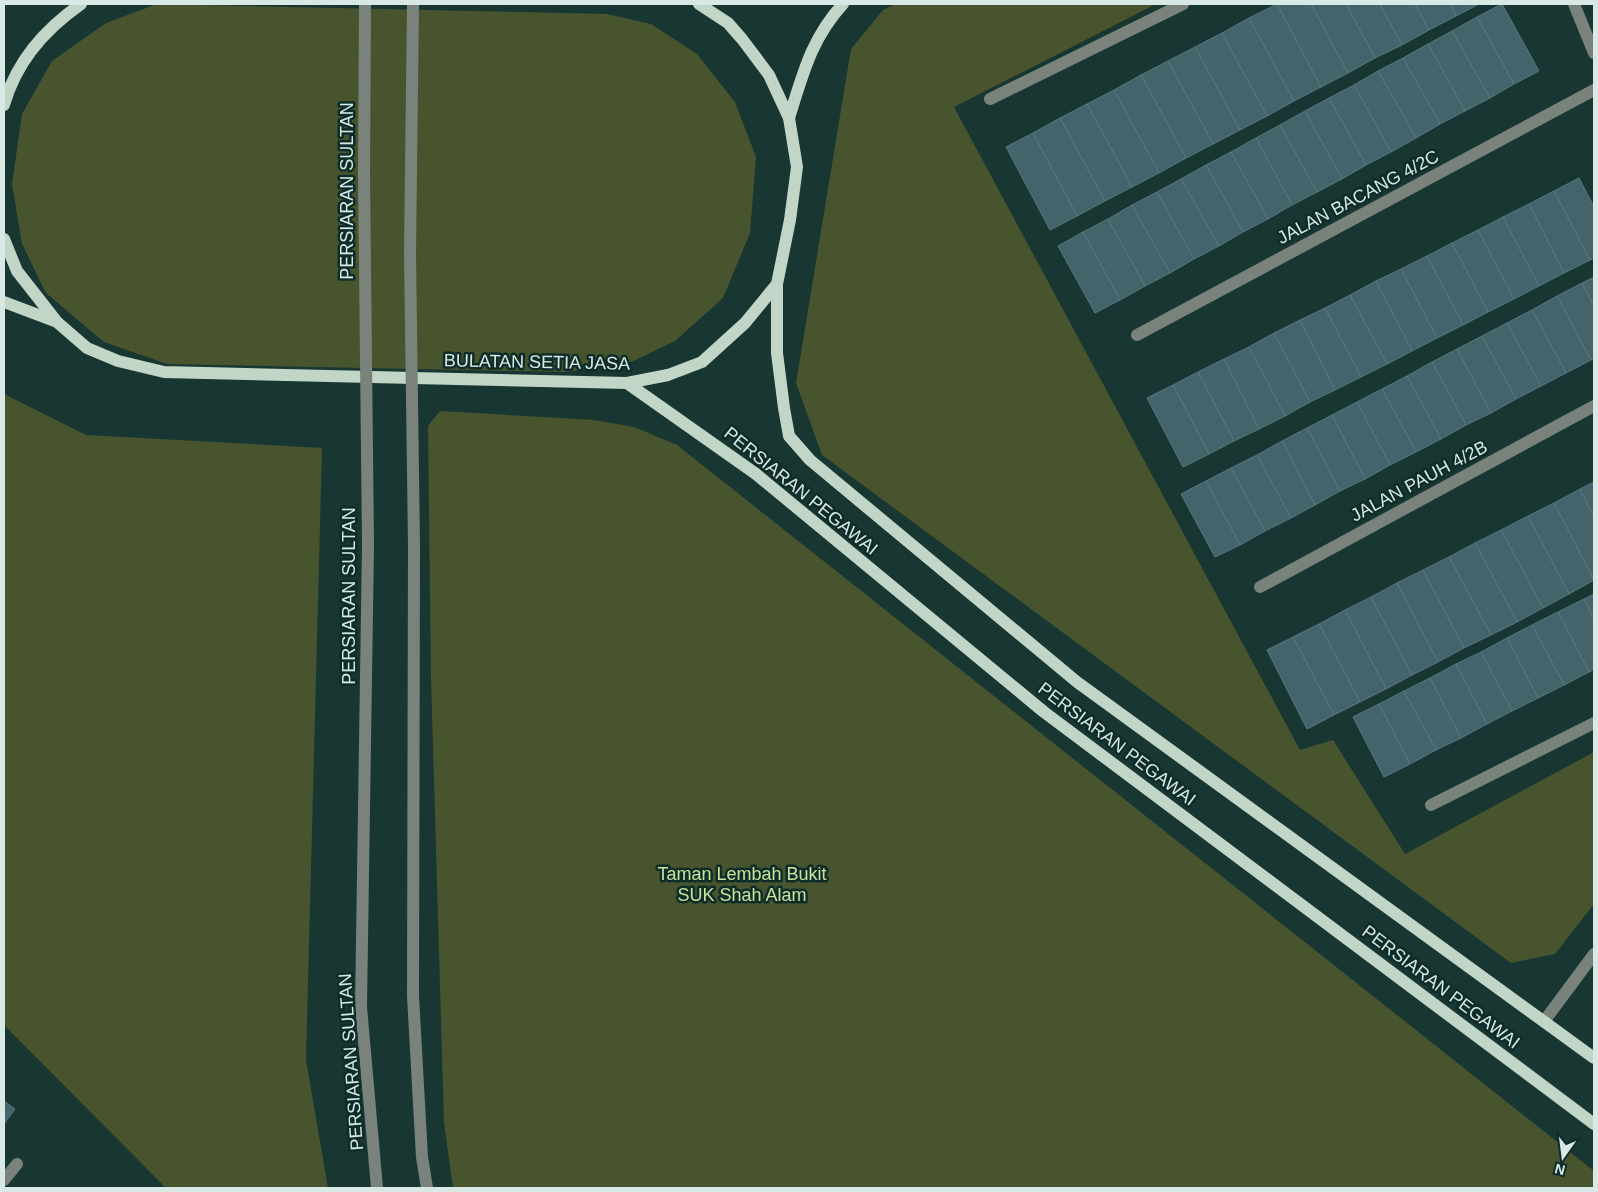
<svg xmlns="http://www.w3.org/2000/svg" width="1598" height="1192" viewBox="0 0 1598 1192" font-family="Helvetica,sans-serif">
<rect width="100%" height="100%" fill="#183733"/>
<!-- green -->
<g fill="#48542e">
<path d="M157,4L607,14L651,24L697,54L735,102L756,157L750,233L723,298L675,341L627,364L565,372L167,364L104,342L46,293L22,244L12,184L22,114L52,61L106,23Z"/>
<path d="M896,4H1156L954,107L1300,750L1333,740L1405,854L1594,752V904L1555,954L1511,963L822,455L796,383L851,49L883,10Z"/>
<path d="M4,394L86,435L322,448L306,1060L328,1188H166L4,1025Z"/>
<path d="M440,411L594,420L634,427L677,445L1594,1171V1188H453L444,1122L431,678L428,426Z"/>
</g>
<!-- building -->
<g fill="#45636a" stroke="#597880">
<path d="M1277,4L1321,87L1294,101L1249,18Z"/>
<path d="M1277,4H1311L1348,73L1321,87Z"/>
<path d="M1311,4H1346L1375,58L1348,73Z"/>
<path d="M1346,4H1380L1402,45L1375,58Z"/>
<path d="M1380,4H1415L1429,30L1402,45Z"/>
<path d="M1415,4H1450L1456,16L1429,30Z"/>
<path d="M1450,4H1479L1456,16Z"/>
<path d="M1502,4L1539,71L1514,84L1477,17Z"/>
<path d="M1477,17L1514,84L1490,98L1452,31Z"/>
<path d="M1249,18L1294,101L1267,116L1222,33Z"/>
<path d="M1452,31L1490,98L1465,111L1428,44Z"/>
<path d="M1222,33L1267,116L1240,130L1195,47Z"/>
<path d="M1428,44L1465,111L1440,124L1403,58Z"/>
<path d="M1195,47L1240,130L1213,144L1168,61Z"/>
<path d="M1403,58L1440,124L1416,138L1378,71Z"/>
<path d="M1168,61L1213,144L1186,158L1141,75Z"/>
<path d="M1378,71L1416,138L1391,152L1354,85Z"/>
<path d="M1141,75L1186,158L1159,173L1114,90Z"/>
<path d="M1354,85L1391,152L1366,165L1329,98Z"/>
<path d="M1114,90L1159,173L1132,187L1087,104Z"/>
<path d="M1329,98L1366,165L1342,179L1305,111Z"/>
<path d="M1087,104L1132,187L1105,201L1060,118Z"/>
<path d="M1305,111L1342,179L1317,192L1280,125Z"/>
<path d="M1060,118L1105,201L1077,216L1033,133Z"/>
<path d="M1280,125L1317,192L1292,205L1256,138Z"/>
<path d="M1033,133L1077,216L1050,230L1006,147Z"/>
<path d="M1256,138L1292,205L1268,219L1231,152Z"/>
<path d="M1231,152L1268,219L1243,232L1206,165Z"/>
<path d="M1206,165L1243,232L1219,246L1181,179Z"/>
<path d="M1579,178L1594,207V258L1590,260L1554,191Z"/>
<path d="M1181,179L1219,246L1194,259L1157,192Z"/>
<path d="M1554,191L1590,260L1564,273L1529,204Z"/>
<path d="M1157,192L1194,259L1170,273L1132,205Z"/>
<path d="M1529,204L1564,273L1539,286L1503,217Z"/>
<path d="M1132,205L1170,273L1145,286L1108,219Z"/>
<path d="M1503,217L1539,286L1514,299L1478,230Z"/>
<path d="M1108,219L1145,286L1120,300L1083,232Z"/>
<path d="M1478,230L1514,299L1488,312L1452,243Z"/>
<path d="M1083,232L1120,300L1095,313L1058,246Z"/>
<path d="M1452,243L1488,312L1463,325L1427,256Z"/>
<path d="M1427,256L1463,325L1437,338L1401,269Z"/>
<path d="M1401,269L1437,338L1412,351L1376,281Z"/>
<path d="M1594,277V306L1582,283Z"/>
<path d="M1376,281L1412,351L1387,364L1350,295Z"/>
<path d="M1582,283L1594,306V358L1591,360L1557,296Z"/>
<path d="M1350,295L1387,364L1361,377L1325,308Z"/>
<path d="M1557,296L1591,360L1566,373L1532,310Z"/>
<path d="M1325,308L1361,377L1335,390L1300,320Z"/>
<path d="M1532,310L1566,373L1541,386L1507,323Z"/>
<path d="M1300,320L1335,390L1310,402L1274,333Z"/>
<path d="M1507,323L1541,386L1516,399L1482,336Z"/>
<path d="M1274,333L1310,402L1285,416L1249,347Z"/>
<path d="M1482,336L1516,399L1491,413L1457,349Z"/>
<path d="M1249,347L1285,416L1259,429L1224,359Z"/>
<path d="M1457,349L1491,413L1466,425L1432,362Z"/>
<path d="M1224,359L1259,429L1234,441L1198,372Z"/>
<path d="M1432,362L1466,425L1441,439L1407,376Z"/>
<path d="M1198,372L1234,441L1209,454L1173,385Z"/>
<path d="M1407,376L1441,439L1416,452L1382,389Z"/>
<path d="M1173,385L1209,454L1183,467L1147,398Z"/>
<path d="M1382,389L1416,452L1390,465L1357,402Z"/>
<path d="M1357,402L1390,465L1365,479L1332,415Z"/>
<path d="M1332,415L1365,479L1340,491L1307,428Z"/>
<path d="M1307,428L1340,491L1315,505L1282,441Z"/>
<path d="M1282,441L1315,505L1291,518L1257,455Z"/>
<path d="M1257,455L1291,518L1265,531L1231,468Z"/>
<path d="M1231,468L1265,531L1240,545L1206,481Z"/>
<path d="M1206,481L1240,545L1215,557L1181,494Z"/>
<path d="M1594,482V517L1580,489Z"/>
<path d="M1580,489L1594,517V580L1554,503Z"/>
<path d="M1554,503L1594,580L1569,594L1528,516Z"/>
<path d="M1528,516L1569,594L1543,608L1501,530Z"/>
<path d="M1501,530L1543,608L1517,622L1475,543Z"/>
<path d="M1475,543L1517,622L1491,635L1449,557Z"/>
<path d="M1449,557L1491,635L1464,648L1423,570Z"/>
<path d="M1423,570L1464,648L1438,662L1397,583Z"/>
<path d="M1397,583L1438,662L1412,675L1371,597Z"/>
<path d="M1594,594V619L1584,599Z"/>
<path d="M1371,597L1412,675L1386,689L1345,610Z"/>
<path d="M1584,599L1594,619V669L1589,672L1558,612Z"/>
<path d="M1345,610L1386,689L1360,702L1319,624Z"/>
<path d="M1558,612L1589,672L1564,685L1532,625Z"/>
<path d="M1319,624L1360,702L1334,715L1293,637Z"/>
<path d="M1532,625L1564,685L1538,698L1507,638Z"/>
<path d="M1293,637L1334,715L1307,729L1267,650Z"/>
<path d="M1507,638L1538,698L1512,711L1481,652Z"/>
<path d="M1481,652L1512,711L1487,724L1456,664Z"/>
<path d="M1456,664L1487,724L1461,738L1430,678Z"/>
<path d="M1430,678L1461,738L1436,750L1404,691Z"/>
<path d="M1404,691L1436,750L1410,764L1379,704Z"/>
<path d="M1379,704L1410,764L1384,777L1353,717Z"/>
<path d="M4,1101L15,1109L4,1124Z"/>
</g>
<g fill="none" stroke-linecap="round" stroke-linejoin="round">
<!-- minor -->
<g stroke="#79837b" stroke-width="12">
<path d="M1574,4L1594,53"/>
<path d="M990,99L1183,4"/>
<path d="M1137,335L1594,90"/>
<path d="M368,545L361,1007L377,1188"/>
<path d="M414,546L413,996L422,1157L427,1188"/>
<path d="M1260,587L1594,406"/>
<path d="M1431,805L1594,723"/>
<path d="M1545,1020L1594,954"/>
<path d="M4,1180L17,1164"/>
</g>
<!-- major -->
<g stroke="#c1d6c6" stroke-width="12">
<path d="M4,105C16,62 45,29 81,4"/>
<path d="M789,118C803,74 811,39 843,4"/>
<path d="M4,239L17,271L57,322L87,348L118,361L164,372L627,383L668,375L702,362L745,323L777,284L790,220L797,167L789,118L769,75L742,39L728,23L699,4"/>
<path d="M777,284V353L784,408L789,436L810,460L1077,682L1594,1058"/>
<path d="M4,302L57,322"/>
<path d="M627,383L756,474L1044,712L1594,1124"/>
</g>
<!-- minor-bridge -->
<g stroke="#79837b" stroke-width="12">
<path d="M365,4L364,175L368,545"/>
<path d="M413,4L410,253L414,546"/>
</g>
</g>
<g text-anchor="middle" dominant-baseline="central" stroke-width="5" stroke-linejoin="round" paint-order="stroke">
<!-- street labels -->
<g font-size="18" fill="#d7e8e5" stroke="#0e2d29">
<text transform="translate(347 191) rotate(-90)">PERSIARAN SULTAN</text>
<text transform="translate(1358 197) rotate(-28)">JALAN BACANG 4/2C</text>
<text transform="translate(537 362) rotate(1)">BULATAN SETIA JASA</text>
<text transform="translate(1419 481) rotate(-28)">JALAN PAUH 4/2B</text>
<text transform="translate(801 491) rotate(39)">PERSIARAN PEGAWAI</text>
<text transform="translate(349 596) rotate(-90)">PERSIARAN SULTAN</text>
<text transform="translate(1117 744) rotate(37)">PERSIARAN PEGAWAI</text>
<text transform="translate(1441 987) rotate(37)">PERSIARAN PEGAWAI</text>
<text transform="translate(351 1062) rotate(-94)">PERSIARAN SULTAN</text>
</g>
<!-- park labels -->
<g font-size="18" fill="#c9e19a" stroke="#0e2d29">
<text x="742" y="874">Taman Lembah Bukit<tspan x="742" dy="21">SUK Shah Alam</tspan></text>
</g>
</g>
<!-- border -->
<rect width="1598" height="1192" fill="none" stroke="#d7e8e5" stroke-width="10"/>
<!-- north arrow -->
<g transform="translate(1563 1157) rotate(194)" stroke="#0e2d29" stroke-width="4" paint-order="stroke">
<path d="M0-4L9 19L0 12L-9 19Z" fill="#d7e8e5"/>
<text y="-8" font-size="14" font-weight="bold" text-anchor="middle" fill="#d7e8e5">N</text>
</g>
</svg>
